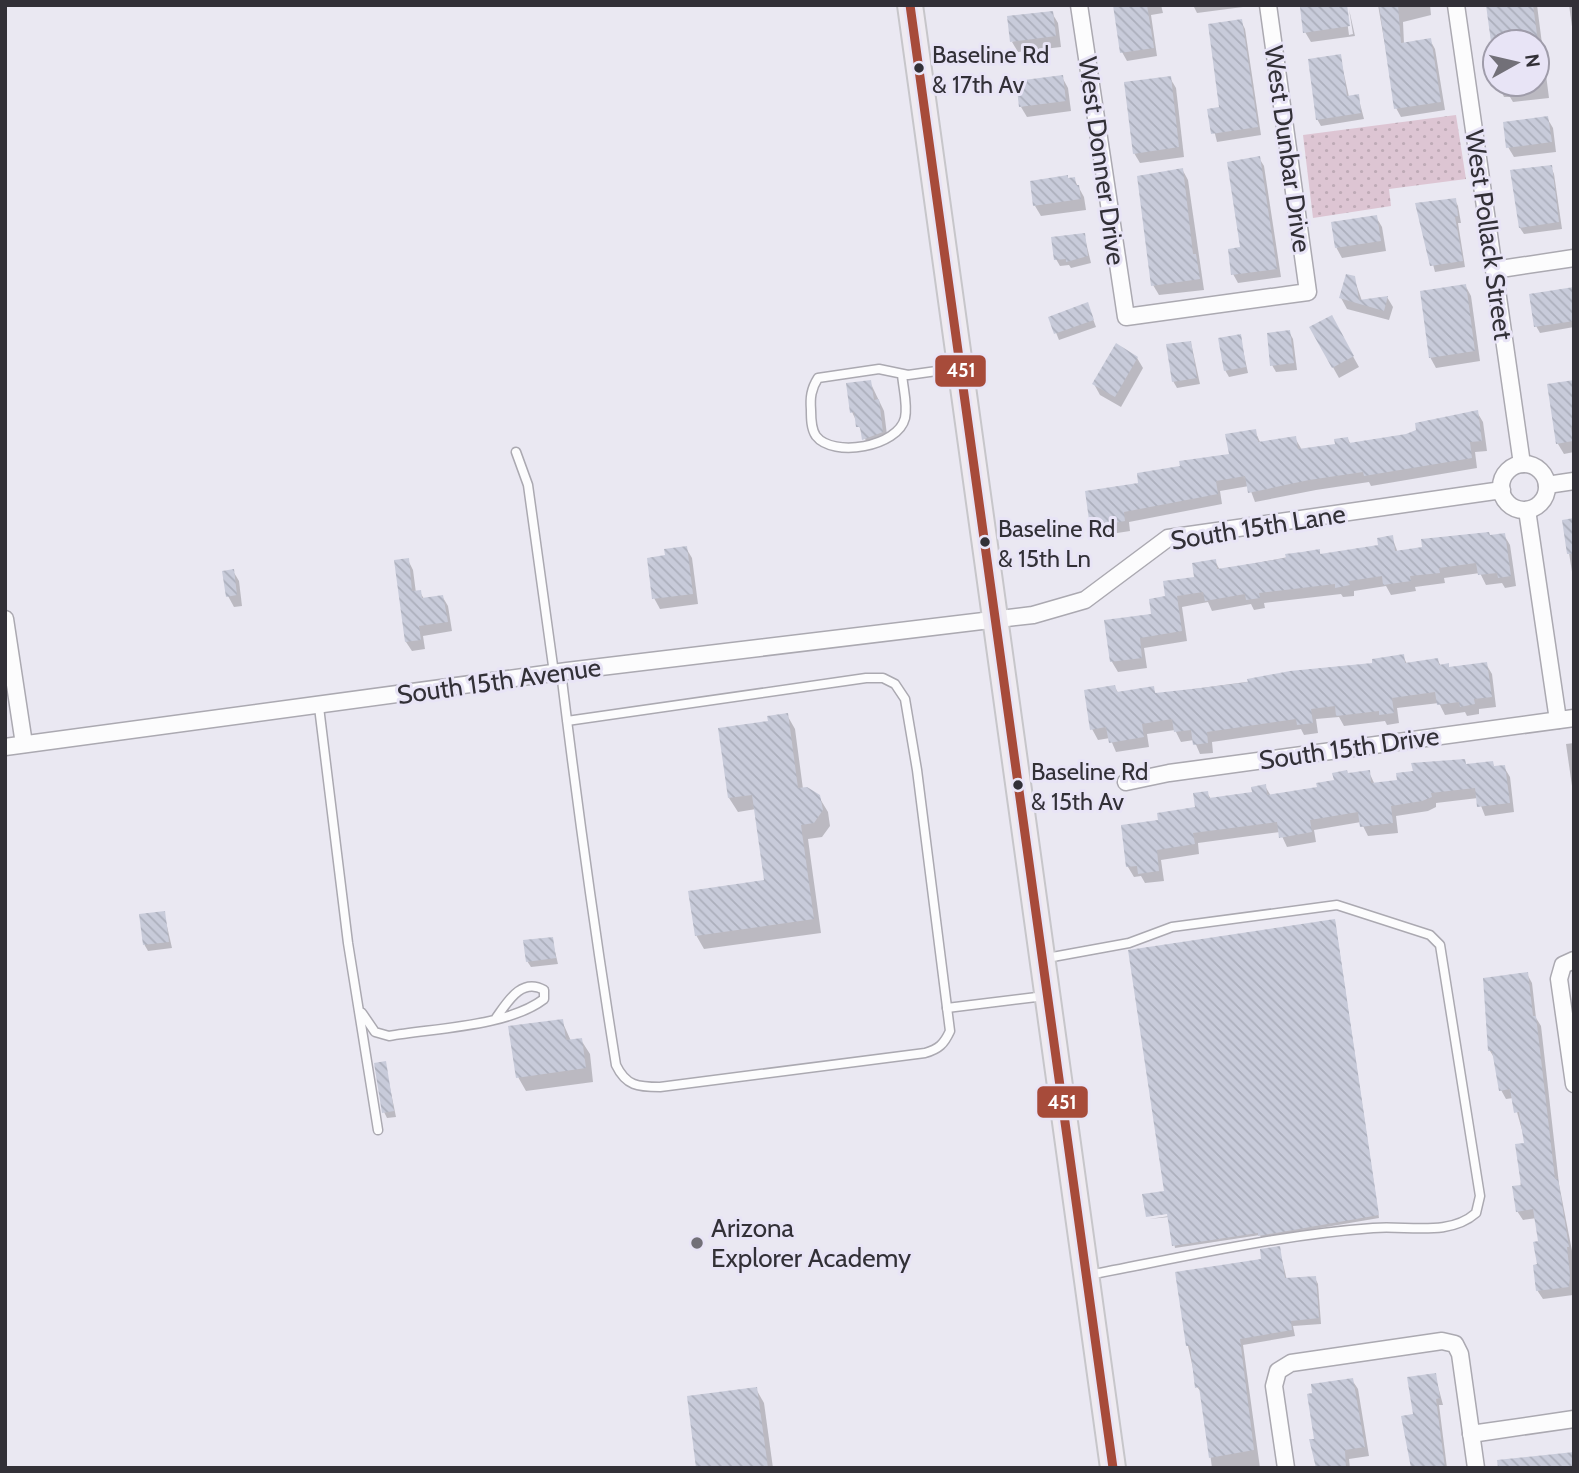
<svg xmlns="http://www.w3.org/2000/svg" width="1579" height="1473" viewBox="0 0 1579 1473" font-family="Cabin,sans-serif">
<defs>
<pattern id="park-dots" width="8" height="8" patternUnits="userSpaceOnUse" patternTransform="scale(1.75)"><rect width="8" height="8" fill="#ddc5d3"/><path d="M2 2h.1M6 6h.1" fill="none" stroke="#beaab6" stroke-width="1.8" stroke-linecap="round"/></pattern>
<pattern id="building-back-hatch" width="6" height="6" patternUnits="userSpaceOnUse" patternTransform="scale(1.75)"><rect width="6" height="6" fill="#c8cbda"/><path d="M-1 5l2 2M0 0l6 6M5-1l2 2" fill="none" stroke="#acafbc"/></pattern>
</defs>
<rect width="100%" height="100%" fill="#eae8f2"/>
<!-- park -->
<path fill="url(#park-dots)" d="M1456,115L1466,179L1389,189L1391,206L1313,218L1303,135Z"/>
<!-- shadow -->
<g fill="#0003">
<path d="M1115,5H1161L1163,13L1151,15L1157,56L1127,61L1122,52Z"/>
<path d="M1193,5H1242L1243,7L1197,13Z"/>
<path d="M1301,5H1345L1349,35L1353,34L1349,9L1355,36L1311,42L1305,32Z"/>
<path d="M1378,5H1430L1431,15L1403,22L1404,44L1430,40L1435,49L1445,110L1401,117L1396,108Z"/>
<path d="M1489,5H1537L1549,98L1513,102L1510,97H1504L1498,84H1537V42H1495V57Z"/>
<path d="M1569,5H1574V41Z"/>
<path d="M1052,13L1058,23L1061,47L1018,52L1012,42Z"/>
<path d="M1241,21L1245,29L1261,135L1217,142L1209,110L1221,108Z"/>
<path d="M1340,56L1349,97L1358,96L1364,119L1321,126L1317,119Z"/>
<path d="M1062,77L1068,88L1071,111L1027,117L1021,107Z"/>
<path d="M1170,78L1176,88L1184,157L1140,163L1134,153Z"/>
<path d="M1547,118L1553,128L1556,152L1514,157L1508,147Z"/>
<path d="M1259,158L1264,166L1281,277L1238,283L1233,274L1242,248Z"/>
<path d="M1551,167L1554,174L1562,229L1524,234L1520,228L1512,172Z"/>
<path d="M1182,169L1188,180L1204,290L1159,295L1153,285Z"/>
<path d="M1074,179L1084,197L1086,210L1041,216L1035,206Z"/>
<path d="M1455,200L1458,206L1461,223H1458L1465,267L1435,272L1417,204Z"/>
<path d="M1376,217L1382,227L1386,251L1342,258L1336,247Z"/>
<path d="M1084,234L1091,263L1071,268L1069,265L1060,266L1056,259Z"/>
<path d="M1354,278L1362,301L1387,297L1393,307L1389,320L1347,309L1341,298Z"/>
<path d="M1465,285L1471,296L1480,361L1436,368L1430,357Z"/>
<path d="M1574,288V327L1540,333L1536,326Z"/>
<path d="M1090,311L1096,327L1059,340L1050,318Z"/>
<path d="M1331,317L1359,367L1339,378L1311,328Z"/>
<path d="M1289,332L1293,339L1297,370L1276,372L1272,365Z"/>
<path d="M1240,336L1248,373L1229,377L1225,370Z"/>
<path d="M1191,343L1200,384L1177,388L1173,381Z"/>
<path d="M1137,358L1143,368L1121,407L1100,395L1094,384Z"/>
<path d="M870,382L884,411L888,443L870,449L852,412Z"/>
<path d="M1574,382V452L1564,454L1558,444L1549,386Z"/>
<path d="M1477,412L1483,422L1487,451L1475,452L1477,468L1371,486L1369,482L1316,490L1255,502L1249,486L1220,491L1222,504L1129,522L1130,531L1098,536L1092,526L1140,484L1182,467L1231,455L1255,431L1261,444L1295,438L1302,450L1337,445L1348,439L1351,445L1406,436Z"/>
<path d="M1574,520V584L1564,522Z"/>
<path d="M1504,535L1510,545L1516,586L1505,588L1502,583L1486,585L1480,573L1444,578L1445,583L1415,587L1416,591L1391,595L1386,586L1354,591V596L1343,597L1341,594L1264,603L1265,608L1254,610L1251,604L1212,611L1208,602L1182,607L1187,641L1144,648L1147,668L1118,672L1112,662L1167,598L1215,561L1220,570L1319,551L1321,555L1380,546L1392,537L1398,553Z"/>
<path d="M686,548L692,558L698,604L660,609L654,598L667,557Z"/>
<path d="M408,560L413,570L416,593L420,592L424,599L442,596L448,606L452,631L423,636L425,649L412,651L406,642Z"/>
<path d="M233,571L239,581L242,606L234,607L228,596Z"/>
<path d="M1403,656L1407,664L1437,659L1441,666L1450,669L1486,664L1492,674L1496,707L1479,709V714L1467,716L1465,712L1445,715L1439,703L1397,708L1399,723L1387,725L1385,721L1344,726L1339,717L1316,719L1318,733L1304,735L1301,729L1212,742L1213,753L1200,754L1194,740L1181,742L1175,730L1147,734L1149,747L1116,752L1110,738L1098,740L1092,729L1114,686L1119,694L1153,688L1156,694L1374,665Z"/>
<path d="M787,715L795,729L803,789L819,797L828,812L830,826L822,837L808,839L821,933L704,949L696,935L766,882L756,809L738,812L729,798L770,722Z"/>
<path d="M1574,743V800L1566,744Z"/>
<path d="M1464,761L1467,766L1492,762L1495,768L1504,767L1510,777L1514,812L1485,816L1478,798L1436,803V807L1428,811L1396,816L1398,833L1368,836L1361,822L1314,830L1316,842L1287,847L1280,832L1198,843L1199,854L1161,860L1164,881L1145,883L1141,876L1134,877L1128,867L1160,822L1197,808L1207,793L1211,799L1254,793L1265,786L1271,796L1319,788L1348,775L1369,772L1375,785L1399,782Z"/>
<path d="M164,913L172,948L148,951L144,944Z"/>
<path d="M1335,921L1379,1218L1261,1238L1260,1235L1175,1248L1169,1217L1149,1219L1176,1215L1166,1192Z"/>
<path d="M552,939L558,964L531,967L527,961Z"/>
<path d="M1527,974L1532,983L1536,1018L1541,1026L1559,1184L1573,1256V1295L1543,1299L1537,1290L1540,1242L1537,1218L1523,1220L1517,1211L1526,1144L1513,1098L1506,1099L1501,1090L1495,1059L1490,1051Z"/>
<path d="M562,1021L571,1041L581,1040L590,1054L593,1082L526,1091L518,1077Z"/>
<path d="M385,1063L396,1117L387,1118L384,1112Z"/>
<path d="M1279,1248L1287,1280L1315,1278L1318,1284L1321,1324L1293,1326L1295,1336L1243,1345L1260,1468H1212L1202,1393L1197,1387L1188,1346L1263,1261Z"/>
<path d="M1435,1375L1443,1405H1439L1447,1468H1412L1415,1416Z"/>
<path d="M1352,1380L1358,1389L1369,1456L1349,1459L1350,1468H1318L1316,1440Z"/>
<path d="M756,1389L764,1403L773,1468H698Z"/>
</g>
<!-- building -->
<g fill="url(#building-back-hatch)">
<path d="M1113,5H1147L1154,48L1120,53Z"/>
<path d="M1313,5H1347L1350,26L1303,33L1300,7Z"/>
<path d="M1379,5H1398L1401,43L1431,38L1441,102L1394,109Z"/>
<path d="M1486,5H1533L1538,42H1491Z"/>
<path d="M1053,11L1056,36L1010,42L1007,16Z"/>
<path d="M1242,19L1258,127L1211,134L1207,109L1219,107L1208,24Z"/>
<path d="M1341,54L1347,96L1359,94L1361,113L1316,120L1308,59Z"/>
<path d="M1063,75L1066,101L1019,107L1016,81Z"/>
<path d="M1171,76L1179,147L1133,154L1124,82Z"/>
<path d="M1548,116L1552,142L1506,148L1503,122Z"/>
<path d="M1260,156L1277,269L1231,275L1228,249L1240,247L1227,162Z"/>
<path d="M1552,165L1559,222L1519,228L1510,170Z"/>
<path d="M1183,168L1193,254H1196L1200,279L1151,286L1137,176Z"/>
<path d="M1068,175V178L1075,177L1076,185H1079L1081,199L1033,206L1030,181Z"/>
<path d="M1456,198L1458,216L1455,217L1463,261L1430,266L1415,203Z"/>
<path d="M1377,215L1381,241L1335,248L1331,222Z"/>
<path d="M1085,233L1088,256L1066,262V259L1054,260L1051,237Z"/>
<path d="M1346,274L1355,276L1359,300L1388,296L1384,311L1339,298Z"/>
<path d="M1466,284L1475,351L1429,358L1420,291Z"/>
<path d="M1574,287V321L1534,327L1529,294Z"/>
<path d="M1088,302L1094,320L1054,334L1048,317Z"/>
<path d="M1332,315L1354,356L1332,368L1309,327Z"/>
<path d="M1290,330L1294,363L1270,366L1267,333Z"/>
<path d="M1241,334L1246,367L1224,371L1218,338Z"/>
<path d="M1191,341L1197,378L1172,382L1166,344Z"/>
<path d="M1116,343L1138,357L1115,397L1092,384Z"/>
<path d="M871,380L874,400L879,399L883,432L862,440L860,427H856L854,412L850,413L846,383Z"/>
<path d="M1574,380V426L1571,427L1573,441L1556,444L1547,384Z"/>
<path d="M1478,410L1482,441L1470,442L1472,458L1364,476L1363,472L1309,480L1248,493L1245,476L1216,481L1218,494L1124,512L1125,521L1090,527L1085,491L1138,483L1137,473L1180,466L1179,461L1229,454L1225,434L1256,429L1258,442L1296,436L1298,449L1335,444L1334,439L1348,437L1349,443L1406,434L1416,430L1415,423Z"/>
<path d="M1574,518V554H1567L1562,520Z"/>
<path d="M1489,532L1490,535L1505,533L1511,576L1498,578L1497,573L1478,575L1476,563L1439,568L1440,573L1410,576L1411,581L1383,585L1382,576L1349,581L1350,585L1335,588V584L1259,593L1260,598L1246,600L1245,594L1205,601L1203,592L1177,596L1182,631L1140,638L1142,658L1110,662L1104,620L1151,614L1149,599L1165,596L1163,581L1194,577L1192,563L1216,559L1217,569L1286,558L1285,554L1302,552L1320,549V554L1378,545L1377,538L1393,535L1395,551L1422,547L1421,539Z"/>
<path d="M687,546L693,594L652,599L647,558L665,555L664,549Z"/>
<path d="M409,558L412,591L421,590L422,598L443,595L448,622L419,626L421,640L405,642L394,560Z"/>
<path d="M234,569L237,595L226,597L222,571Z"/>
<path d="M1404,654L1405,663L1438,658L1439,665L1449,663V667L1487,662L1492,697L1474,699L1475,704L1460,707L1459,702L1437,705L1435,692L1392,698L1394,713L1379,715V711L1336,716L1335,706L1311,709L1313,723L1297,725L1296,719L1207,732L1208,743L1193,745L1191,730L1174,732L1172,719L1142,724L1144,737L1109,743L1106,727L1090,730L1084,690L1115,685L1117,692L1154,686L1155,693L1201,688L1248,682L1247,679L1290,671L1372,663V659Z"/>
<path d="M788,713L798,788L807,787L820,795L823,810L814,823L801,825L814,919L695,936L688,891L764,880L752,795L728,798L718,728L768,721L767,716Z"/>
<path d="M1465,759L1466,764L1493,761L1494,766L1505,765L1510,803L1477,807L1475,788L1431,793L1432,797L1422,801L1391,806L1393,823L1360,827L1358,812L1310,820L1312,832L1279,838L1277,822L1193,833L1195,844L1157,850L1159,871L1138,874L1137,866L1126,867L1121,825L1158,820L1157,813L1195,807L1193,793L1208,791L1209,798L1252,792L1251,787L1266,784L1267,795L1317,787L1316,783L1334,780L1332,773L1347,770L1348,773L1370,770L1371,783L1397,780L1396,773L1413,771L1411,763Z"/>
<path d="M165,911L169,942L143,945L139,914Z"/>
<path d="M1335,919L1379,1215L1258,1236V1233L1172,1246L1167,1214L1146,1217L1142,1194L1164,1191L1128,950Z"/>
<path d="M553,937L556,958L526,962L523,940Z"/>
<path d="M1528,972L1533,1016H1536L1555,1179H1558L1569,1247H1567L1570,1275L1569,1287L1536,1291L1533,1265L1537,1264L1533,1242L1538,1241L1533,1209L1516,1212L1512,1186L1521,1185L1515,1144L1524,1143L1519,1112L1514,1113L1510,1089L1499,1091L1492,1051H1488L1483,978Z"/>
<path d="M563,1019L566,1040L582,1038L586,1068L516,1078L508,1026Z"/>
<path d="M386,1061L394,1111L382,1113L374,1063Z"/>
<path d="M1280,1246L1285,1278L1316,1276L1319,1318L1291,1321L1292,1330L1240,1339L1254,1450L1209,1458L1199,1387L1195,1388L1190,1346H1186L1175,1272L1261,1259L1260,1249Z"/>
<path d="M1436,1373L1440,1398L1436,1399L1445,1468H1411L1401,1416L1413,1414L1407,1377Z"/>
<path d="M1353,1378L1365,1447L1345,1450L1346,1468H1316L1309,1439H1314L1307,1394L1312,1393L1311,1384Z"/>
<path d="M757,1387L768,1468H696L687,1396Z"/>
<path d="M1574,1452V1468H1498L1497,1460Z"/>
</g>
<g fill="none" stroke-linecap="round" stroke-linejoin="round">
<!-- lane casing -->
<g stroke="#aba9b1" stroke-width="11">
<g id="lane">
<path d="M902,374C903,388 908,405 905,418C898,447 833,458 816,436C811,429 811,418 811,410C810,398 811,389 818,378L879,369L908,375L958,368"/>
<path d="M516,452L528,485L554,673"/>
<path d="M561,672C577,803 595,934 616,1065C626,1086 638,1087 660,1087L925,1053C939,1049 944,1044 950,1031L917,770L905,699L895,684L883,678H866L567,721"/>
<path d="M319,707L348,943L378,1130"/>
<path d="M1047,958L1129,943L1172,927L1337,905L1430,935L1440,945L1480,1196L1476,1213C1449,1237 1407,1225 1373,1228C1278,1235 1183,1257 1089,1275"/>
<path d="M947,1008L1045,996"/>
<path d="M362,1013L375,1032L389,1036C434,1028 507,1027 544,999V990C521,977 507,1003 496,1018"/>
</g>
</g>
<!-- street casing -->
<g stroke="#aba9b1" stroke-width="19">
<g id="street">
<path d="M1079,5L1126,317L1308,292L1268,5"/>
<path d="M1456,5L1522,464"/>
<path d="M1494,270L1574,258"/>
<circle cx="1524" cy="487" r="23"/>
<path d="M1547,485L1574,481"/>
<path d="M1527,510L1558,720"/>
<path d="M5,619L24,744"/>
<path d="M5,747L567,671L1033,615L1085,600L1168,538L1502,490"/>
<path d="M1126,782L1169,773L1574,718"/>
<path d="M1574,960L1563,965L1559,979L1574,1084"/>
<path d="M1471,1434L1574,1419"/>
<path d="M1286,1468L1274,1386L1278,1371L1291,1363L1442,1341L1455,1344L1460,1354L1476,1468"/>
</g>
</g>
<!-- primary casing -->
<g stroke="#c7c6ca" stroke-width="28">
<path id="primary" d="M910,5L1113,1468"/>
</g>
<!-- lane -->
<use href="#lane" stroke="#fcfcfd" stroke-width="8"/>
<!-- street -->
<use href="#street" stroke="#fcfcfd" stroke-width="16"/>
<!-- primary -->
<use href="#primary" stroke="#efebf1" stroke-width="24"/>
<!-- bus-1 casing -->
<g stroke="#e8e4f6" stroke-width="14">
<path id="bus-1" d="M910,5L1113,1468"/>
</g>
<!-- bus-1 -->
<use href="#bus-1" stroke="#a74b3a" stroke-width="9"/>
</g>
<!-- markers -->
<g fill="#323037" stroke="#e8e4f6" stroke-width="2.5">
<circle cx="919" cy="68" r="6"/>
<circle cx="985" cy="542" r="6"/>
<circle cx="1018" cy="785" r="6"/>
</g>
<circle fill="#727078" stroke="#e8e4f6" stroke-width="2.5" cx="697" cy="1243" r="7"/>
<g text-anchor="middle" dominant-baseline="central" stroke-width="6" stroke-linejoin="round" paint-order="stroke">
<!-- bus labels -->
<g font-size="24" fill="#323037" stroke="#e8e4f6" text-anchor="start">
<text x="932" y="54">Baseline Rd<tspan x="932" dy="30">&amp; 17th Av</tspan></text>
<text x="998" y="528">Baseline Rd<tspan x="998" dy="30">&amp; 15th Ln</tspan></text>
<text x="1031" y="771">Baseline Rd<tspan x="1031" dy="30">&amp; 15th Av</tspan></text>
</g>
<!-- street labels -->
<g font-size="26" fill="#323037" stroke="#e8e4f6">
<text transform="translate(1288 149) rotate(82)">West Dunbar Drive</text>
<text transform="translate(1102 161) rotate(82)">West Donner Drive</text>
<text transform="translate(1489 235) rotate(82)">West Pollack Street</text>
<text transform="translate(1258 527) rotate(-9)">South 15th Lane</text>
<text transform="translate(499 681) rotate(-8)">South 15th Avenue</text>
<text transform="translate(1349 748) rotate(-8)">South 15th Drive</text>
</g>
<!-- poi labels -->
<g font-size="26" fill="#323037" stroke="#e8e4f6" text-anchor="start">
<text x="711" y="1228">Arizona<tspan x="711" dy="30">Explorer Academy</tspan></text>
</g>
</g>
<g stroke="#e8e4f6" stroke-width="2.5">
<rect x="934" y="354" width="53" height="34" rx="7" fill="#a74b3a"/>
<rect x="1036" y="1085" width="53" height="34" rx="7" fill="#a74b3a"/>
</g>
<g font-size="19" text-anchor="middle" font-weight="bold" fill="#fff">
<text x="961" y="377">451</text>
<text x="1062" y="1109">451</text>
</g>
<!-- border -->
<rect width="1579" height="1473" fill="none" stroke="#323037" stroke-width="14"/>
<!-- north arrow -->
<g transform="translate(1516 63) rotate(82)"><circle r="33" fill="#e8e4f6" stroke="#9f9caa" stroke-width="2"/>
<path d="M0-5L12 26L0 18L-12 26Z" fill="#727078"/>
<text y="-10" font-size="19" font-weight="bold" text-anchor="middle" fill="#323037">N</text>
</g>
</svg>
